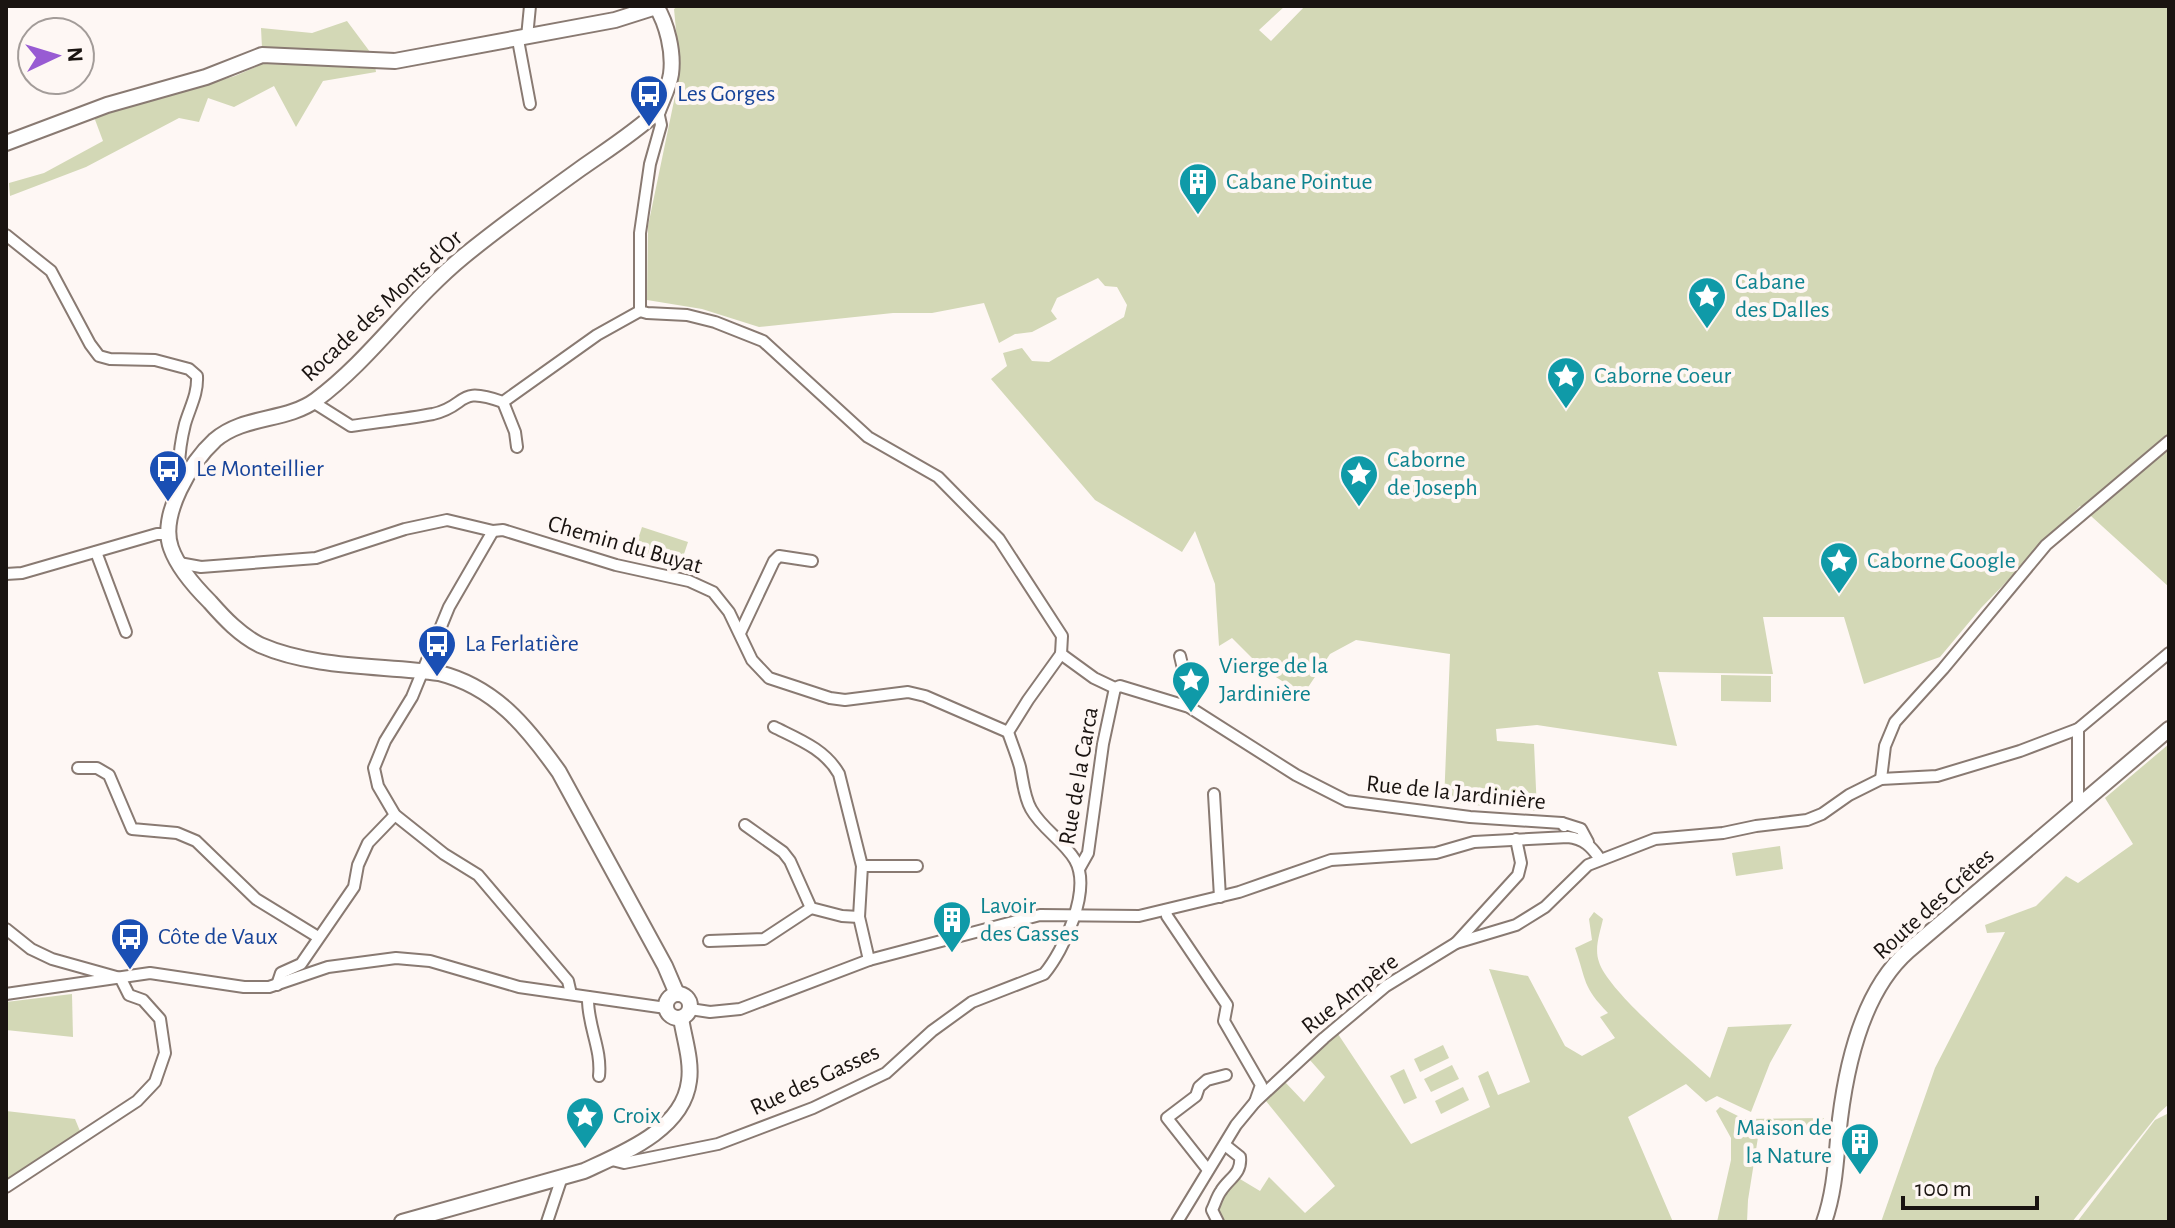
<svg xmlns="http://www.w3.org/2000/svg" width="2175" height="1228" viewBox="0 0 2175 1228" font-family="'Alegreya Sans',sans-serif">
<rect width="100%" height="100%" fill="#fef7f4"/>
<!-- green -->
<g fill="#d3d8b6">
<path d="M678,6H1285L1259,30L1271,41L1305,6H2169V587L2080,506L1981,608L1940,657L1864,684L1844,617H1763L1773,674L1658,672L1677,746L1537,725L1496,729L1497,741L1534,744L1537,811L1444,802L1450,654L1356,640L1330,654L1303,695L1261,667L1232,638L1219,646L1215,584L1195,531L1182,552L1095,500L991,379L1007,366L1003,353L1022,348L1032,361L1049,362L1124,317L1127,305L1117,287L1105,286L1098,278L1057,298L1051,311L1057,319L1032,332L1015,334L999,343L984,303L932,313H893L759,327L702,309L647,300L648,226L680,72L674,9Z"/>
<path d="M347,21L373,56L262,48L261,28L312,33Z"/>
<path d="M262,64L375,66L376,72L323,81L296,127L274,86L234,107L208,98L199,122L179,118L86,167L10,196L9,183L44,173L103,141L94,117L235,76Z"/>
<path d="M642,527L688,542L680,566L634,551Z"/>
<path d="M1721,675L1771,676V702L1721,701Z"/>
<path d="M2169,744V1104L2159,1113L2072,1222H1881L1935,1068L2005,932L1987,933L1985,925L2036,906L2066,876L2078,883L2133,844L2105,798Z"/>
<path d="M1780,846L1783,869L1736,876L1732,853Z"/>
<path d="M1594,912L1603,919C1600,933 1594,948 1599,962C1608,991 1685,1055 1710,1078L1728,1027L1792,1024L1770,1063L1751,1112L1717,1096L1706,1102L1686,1084L1628,1117L1673,1222H1222L1217,1211L1226,1191L1240,1179L1260,1191L1269,1177L1305,1213L1335,1186L1266,1101L1285,1082L1304,1102L1325,1077L1309,1059L1338,1034L1411,1144L1490,1107L1478,1076L1488,1071L1498,1095L1530,1082L1489,969L1528,976L1565,1046L1582,1056L1615,1038L1600,1017L1608,1013C1582,986 1587,982 1575,948L1592,940L1589,919Z"/>
<path d="M72,994L73,1037L6,1030V1002Z"/>
<path d="M1443,1045L1449,1058L1420,1072L1414,1059Z"/>
<path d="M1452,1065L1459,1079L1431,1092L1424,1079Z"/>
<path d="M1404,1069L1417,1098L1404,1104L1390,1076Z"/>
<path d="M1463,1087L1469,1100L1441,1114L1435,1101Z"/>
<path d="M1720,1107L1744,1119L1824,1118L1818,1126L1759,1131L1748,1200L1747,1222H1717L1731,1160V1138L1716,1111Z"/>
<path d="M6,1111L75,1119L80,1131L6,1182Z"/>
<path d="M2169,1113V1222H2077L2155,1120Z"/>
</g>
<g fill="none" stroke-linecap="round" stroke-linejoin="round">
<!-- street casing -->
<g stroke="#897a72" stroke-width="14">
<g id="street">
<path d="M527,37L530,6"/>
<path d="M518,40L530,104"/>
<path d="M658,111L661,125L650,164L640,233V311L647,313L687,315L715,322L763,341L868,437L938,477L999,539L1062,636L1061,654"/>
<path d="M6,235L51,271L90,344L99,356L110,359L155,360L189,369L197,376C198,394 190,407 185,424C180,444 177,467 181,487"/>
<path d="M313,402L351,426C378,422 406,419 433,414C469,406 455,385 503,402L597,335L640,311"/>
<path d="M503,402L515,432L517,447"/>
<path d="M493,531L449,607L412,697L385,741L374,768L378,786L395,815L444,854L478,875L568,981L571,994"/>
<path d="M96,552L126,632"/>
<path d="M179,563L201,567L316,558L405,529L447,520L493,531L503,530L616,565L689,581L713,592L729,612L752,660L769,678L830,698L845,700L908,692L925,696L1008,732"/>
<path d="M6,574L22,573L157,534H168"/>
<path d="M740,633L774,561L779,556L812,561"/>
<path d="M1061,654L1094,678L1115,688L1120,686L1189,707L1296,775L1347,801L1470,817L1562,823"/>
<path d="M1180,656L1190,698L1189,707"/>
<path d="M774,727C798,739 825,749 839,774L862,866L859,917L869,960"/>
<path d="M78,768H97L109,775L132,829L177,833L196,841L256,899L318,937"/>
<path d="M1881,779L1885,746L1895,722L1943,669L2046,545L2169,441"/>
<path d="M1214,794L1220,897"/>
<path d="M2078,806V729"/>
<path d="M745,825L783,852L790,861L811,908L842,916L859,917"/>
<path d="M1564,826L1562,823L1581,829L1588,842"/>
<path d="M862,866H917"/>
<path d="M1079,869L1088,853L1103,744L1115,688"/>
<path d="M1166,910L1167,916L1227,1005L1224,1021L1261,1085L1255,1102"/>
<path d="M6,929L31,949L52,959L120,978"/>
<path d="M709,941L764,939L811,908"/>
<path d="M1456,943L1518,875L1521,863L1516,839"/>
<path d="M277,985L281,973L301,964L354,887L358,865L368,843L395,815"/>
<path d="M6,994L150,973L244,987H269L328,967L396,958L430,961L519,987L666,1008"/>
<path d="M588,997C587,1025 602,1048 599,1076"/>
<path d="M690,1009L710,1012L740,1009L869,960L1040,915L1139,916L1239,892L1331,860L1436,853L1474,842L1568,837C1584,839 1591,846 1600,859"/>
<path d="M608,1159L624,1163L718,1144L813,1108L886,1073L932,1031L972,1002L1044,974C1064,950 1092,890 1075,860C1064,841 1042,829 1031,809C1024,797 1023,781 1020,767C1017,756 1012,744 1008,732L1028,700L1061,654"/>
<path d="M1208,1170L1167,1118L1196,1096L1199,1087L1207,1080L1226,1075"/>
<path d="M6,1187L137,1101L155,1082L165,1053L160,1019L143,1000L129,995L121,979"/>
<path d="M547,1222L562,1177"/>
<path d="M1177,1222L1236,1125L1255,1102L1324,1038L1386,986L1456,943L1516,925L1545,907L1588,865L1655,839L1723,833L1756,826L1807,820L1822,814L1849,795L1881,779L1937,776L2020,751L2078,729L2169,653"/>
<path d="M1218,1222L1212,1210C1215,1204 1217,1196 1221,1191C1229,1178 1242,1174 1240,1157L1225,1145"/>
</g>
</g>
<!-- secondary casing -->
<g stroke="#897a72" stroke-width="18">
<g id="secondary">
<path d="M656,6C667,24 674,52 671,74C669,87 662,100 658,111C634,133 607,150 580,169C541,197 501,226 464,256C410,300 371,359 316,400C286,422 244,415 215,440C191,462 159,515 171,548C178,568 195,587 210,602C224,618 240,635 260,645C315,669 381,665 439,673C495,687 527,727 559,772L665,966L677,994"/>
<path d="M6,143L107,105L206,77L262,55L395,61L615,20L656,7"/>
<circle cx="678" cy="1006" r="12"/>
<path d="M402,1222L584,1171C623,1153 683,1130 689,1081C692,1061 684,1038 681,1018"/>
<path d="M1824,1222C1836,1188 1836,1154 1840,1119C1847,1062 1864,990 1908,951L2169,729"/>
</g>
</g>
<!-- street -->
<use href="#street" stroke="#fff" stroke-width="10"/>
<!-- secondary -->
<use href="#secondary" stroke="#fff" stroke-width="14"/>
</g>
<!-- icons -->
<defs>
<g id="bus-pin" transform="scale(2)"><path d="M0 17L-7.5 6A9.5 9.5 0 1 1 7.5 6Z" fill="#1a4fb4" stroke="#fef7f4"/><path d="M-5-6H5V4H4V6H2V4H-2V6H-4V4H-5ZM-3.5-4V0h7V-4ZM-3.5 1.2v1.5H-2V1.2ZM2 1.2v1.5H3.5V1.2Z" fill="#fff"/></g>
<g id="building-pin" transform="scale(2)"><path d="M0 17L-7.5 6A9.5 9.5 0 1 1 7.5 6Z" fill="#0f9aa8" stroke="#fef7f4"/><path d="M-4-6H4V6H1V3H-1V6H-4ZM-2.5-4.3h1.7v1.8h-1.7ZM.8-4.3h1.7v1.8H.8ZM-2.5-1h1.7V.8h-1.7ZM.8-1h1.7V.8H.8Z" fill="#fff"/></g>
<g id="sight-pin" transform="scale(2)"><path d="M0 17L-7.5 6A9.5 9.5 0 1 1 7.5 6Z" fill="#0f9aa8" stroke="#fef7f4"/><path d="M0-6L1.8-2.2L6-1.7L2.9 1.2L3.7 5.4L0 3.3L-3.7 5.4L-2.9 1.2L-6-1.7L-1.8-2.2Z" fill="#fff"/></g>
</defs>
<g fill-rule="evenodd">
<use href="#bus-pin" x="649" y="94"/>
<use href="#building-pin" x="1198" y="182"/>
<use href="#sight-pin" x="1707" y="296"/>
<use href="#sight-pin" x="1566" y="376"/>
<use href="#bus-pin" x="168" y="469"/>
<use href="#sight-pin" x="1359" y="474"/>
<use href="#sight-pin" x="1839" y="561"/>
<use href="#bus-pin" x="437" y="644"/>
<use href="#sight-pin" x="1191" y="680"/>
<use href="#building-pin" x="952" y="920"/>
<use href="#bus-pin" x="130" y="937"/>
<use href="#sight-pin" x="585" y="1116"/>
<use href="#building-pin" x="1860" y="1142"/>
</g>
<g text-anchor="middle" dominant-baseline="central" stroke-width="8" stroke-linejoin="round" paint-order="stroke">
<!-- transit labels -->
<g font-size="24" fill="#164399" stroke="#fef7f4" text-anchor="start">
<text x="677" y="94">Les Gorges</text>
<text x="196" y="469">Le Monteillier</text>
<text x="465" y="644">La Ferlatière</text>
<text x="158" y="937">Côte de Vaux</text>
</g>
<!-- culture labels -->
<g font-size="24" fill="#0d838f" stroke="#fef7f4" text-anchor="start">
<text x="1226" y="182">Cabane Pointue</text>
<text x="1735" y="282">Cabane<tspan x="1735" dy="28">des Dalles</tspan></text>
<text x="1594" y="376">Caborne Coeur</text>
<text x="1387" y="460">Caborne<tspan x="1387" dy="28">de Joseph</tspan></text>
<text x="1867" y="561">Caborne Google</text>
<text x="1219" y="666">Vierge de la<tspan x="1219" dy="28">Jardinière</tspan></text>
<text x="980" y="906">Lavoir<tspan x="980" dy="28">des Gasses</tspan></text>
<text x="613" y="1116">Croix</text>
<text x="1832" y="1128" text-anchor="end">Maison de<tspan x="1832" dy="28">la Nature</tspan></text>
</g>
<!-- street labels -->
<g font-size="24" fill="#1a1411" stroke="#fef7f4">
<text transform="translate(382 306) rotate(-43)">Rocade des Monts d'Or</text>
<text transform="translate(625 545) rotate(16)">Chemin du Buyat</text>
<text transform="translate(1079 776) rotate(-80)">Rue de la Carca</text>
<text transform="translate(1456 793) rotate(6)">Rue de la Jardinière</text>
<text transform="translate(1934 904) rotate(-42)">Route des Crêtes</text>
<text transform="translate(1350 994) rotate(-38)">Rue Ampère</text>
<text transform="translate(815 1080) rotate(-25)">Rue des Gasses</text>
</g>
</g>
<!-- border -->
<rect width="2175" height="1228" fill="none" stroke="#1a1411" stroke-width="16"/>
<!-- north arrow -->
<g transform="translate(56 56) rotate(86)"><circle r="38" fill="#fef7f4" stroke="#a39c99" stroke-width="2"/>
<path d="M0-6L14 30L0 20L-14 30Z" fill="#985bd3"/>
<text y="-12" font-size="22" font-weight="bold" text-anchor="middle" fill="#1a1411">N</text>
</g>
<!-- scale -->
<path d="M1903 1196v12h134v-12" fill="none" stroke="#1a1411" stroke-width="4"/>
<text x="1915" y="1196" font-size="24" fill="#1a1411" stroke="#fef7f4" stroke-width="6" paint-order="stroke">100 m</text>
</svg>
